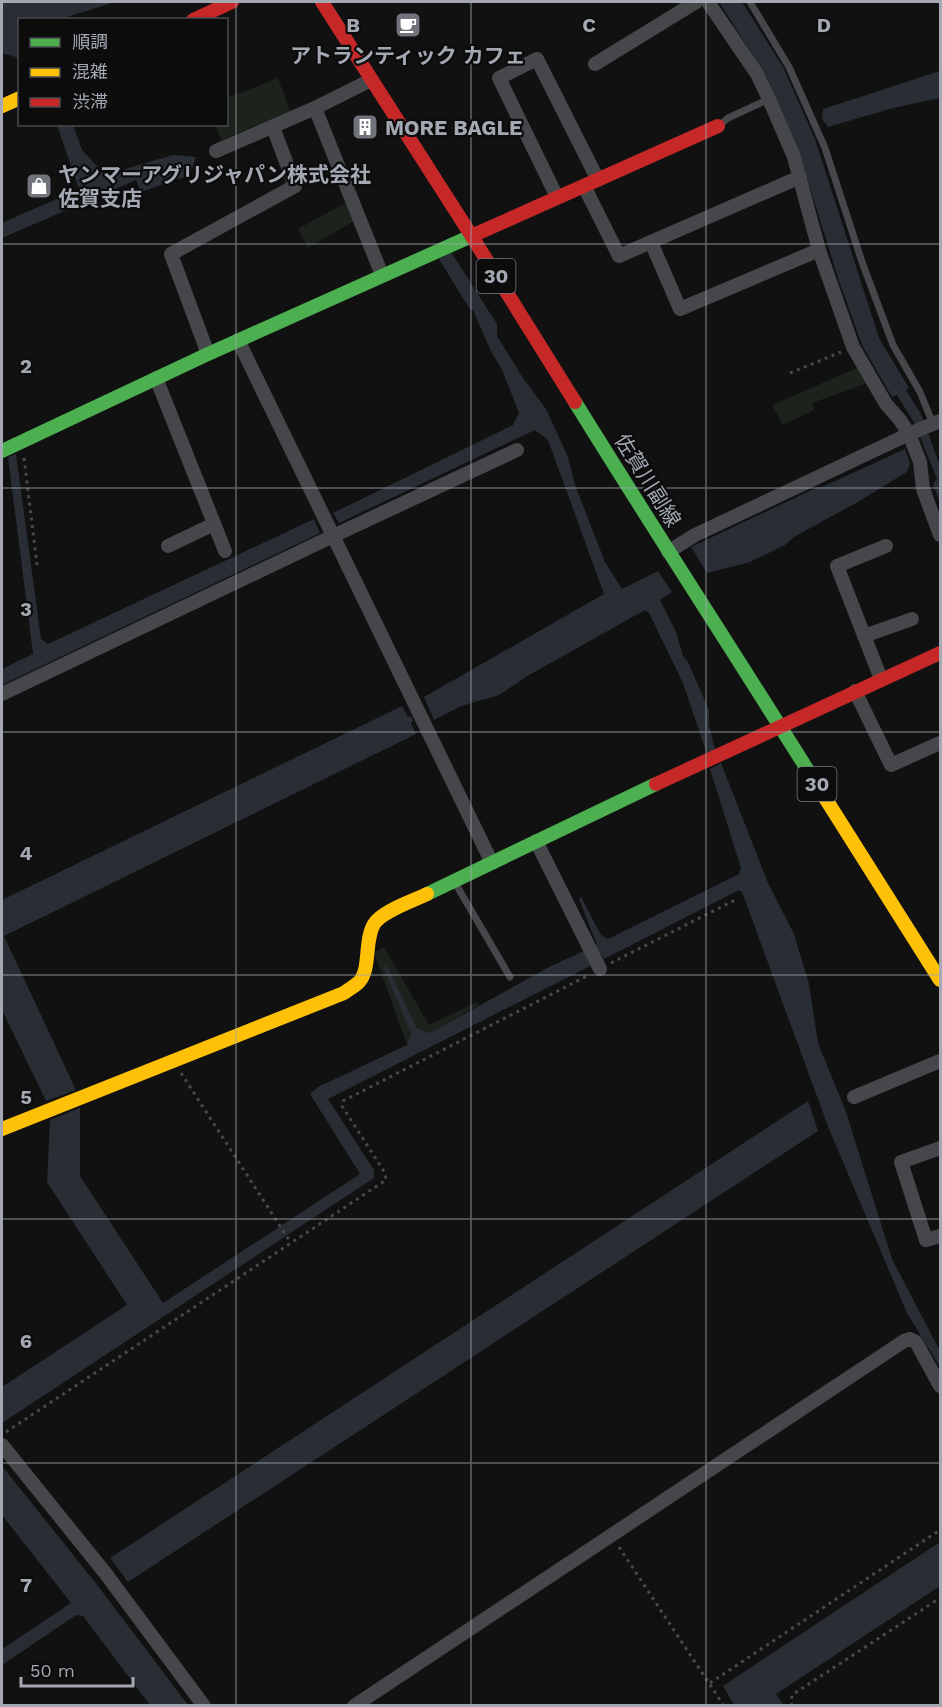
<svg xmlns="http://www.w3.org/2000/svg" width="942" height="1707" viewBox="0 0 942 1707" font-family="'Work Sans','Noto Sans JP',sans-serif">
<rect width="100%" height="100%" fill="#111112"/>
<!-- green -->
<g fill="#1c221c">
<path d="M278,78L290,111L221,140L215,125L226,124L227,98Z"/>
<path d="M347,202L354,221L308,248L298,229Z"/>
<path d="M859,367L868,383L812,403L814,410L783,425L772,405Z"/>
<path d="M384,947L429,1025L477,1002L479,1005L430,1033L417,1028L386,965L384,970L411,1033L407,1045L374,953Z"/>
</g>
<!-- water -->
<g fill="#282e34">
<path d="M2,2H116L60,19L20,20L19,58L2,53Z"/>
<path d="M719,2H742L783,67L815,139L879,338L909,388L906,390L922,416L940,466V504L933,483L937,479L915,424L897,395L892,397L862,345L838,278L799,152L767,78Z"/>
<path d="M940,71V98L893,108L828,127L822,119L823,109Z"/>
<path d="M57,125H73L82,150L105,175L173,155L196,157L190,175L141,192L136,180L2,238V223L79,189Z"/>
<path d="M451,252L497,324V336L523,378L546,409L568,457L575,485L605,562L622,589L658,571L672,592L660,600L676,632L683,656L688,662L709,710V725L715,749L707,754L683,683L649,613L645,610L529,675L499,695L461,706L434,720L424,697L604,594L548,440L535,430L339,523L333,513L513,425L519,413L503,372L491,351L473,310L469,308L439,259Z"/>
<path d="M905,449L910,463L907,472L856,503L794,537L785,545L750,562L707,573L691,547L818,487H822Z"/>
<path d="M16,454L41,639L48,644L314,519L320,533L2,685V669L33,654L8,457Z"/>
<path d="M402,706L408,717L411,716L413,721L411,723L416,734L4,936L76,1090L46,1101L2,1010V900Z"/>
<path d="M721,763L768,883L794,934L809,984L818,1043L846,1112L892,1259L940,1351V1367L907,1313L829,1129L742,892L739,890L604,959L601,954L588,961L590,966L328,1099L374,1170V1178L2,1423V1387L127,1305L47,1182L50,1120L80,1108V1176L163,1303L360,1174L310,1094L318,1087L407,1045L411,1033L384,970L386,964L417,1028L430,1033L551,966L597,945L579,899L581,897L601,935L608,939L739,874L741,868L710,769Z"/>
<path d="M808,1101L818,1131L128,1582L110,1558Z"/>
<path d="M2,1466L98,1586L188,1705H150L83,1616L76,1615L2,1665V1649L71,1603L2,1515Z"/>
<path d="M940,1542V1586L776,1694L783,1705H734L723,1686Z"/>
</g>
<g fill="none" stroke-linecap="round" stroke-linejoin="round">
<!-- path -->
<g stroke="#47494c" stroke-width="3" stroke-dasharray="3 4.5" stroke-linecap="butt">
<path d="M790,373L841,352"/>
<path d="M24,458L37,565"/>
<path d="M611,963L737,899"/>
<path d="M181,1073L291,1243"/>
<path d="M6,1432L386,1180L385,1173L342,1106L343,1101L589,975"/>
<path d="M619,1547L724,1706"/>
<path d="M710,1683L940,1530"/>
<path d="M792,1706L791,1703L792,1695L940,1598"/>
</g>
<!-- lane -->
<g stroke="#46474a" stroke-width="7">
<path d="M750,2L789,67L825,148L862,262L893,345L920,392L933,424"/>
<path d="M719,126L728,118L769,99"/>
<path d="M454,881L510,977"/>
</g>
<!-- street -->
<g stroke="#46474a" stroke-width="14">
<path d="M708,2L757,74L769,99L794,157L819,250L853,347L886,404L900,420L909,434L920,462L923,489L940,535"/>
<path d="M595,64L696,2"/>
<path d="M315,108L382,275"/>
<path d="M216,151L315,108L371,80"/>
<path d="M584,186L619,256L800,177"/>
<path d="M557,197L499,78L537,59L598,180"/>
<path d="M651,242L680,309L819,250"/>
<path d="M238,340L492,863"/>
<path d="M208,354L171,254L295,186L273,127"/>
<path d="M156,378L225,551"/>
<path d="M168,546L214,524"/>
<path d="M668,552L695,535L909,434L940,421"/>
<path d="M864,636L912,619"/>
<path d="M881,679L837,566L886,546"/>
<path d="M855,691L891,765L940,743"/>
<path d="M2,694L333,536L517,450"/>
<path d="M536,841L600,969"/>
<path d="M854,1097L940,1061"/>
<path d="M940,1148L901,1162L926,1240L940,1236"/>
<path d="M2,1445L106,1574L204,1706"/>
<path d="M354,1706L904,1341L910,1339L916,1342L940,1386"/>
</g>
<!-- fast -->
<g stroke="#4caf50" stroke-width="14">
<path d="M575,402C656,533 740,662 822,793"/>
<path d="M2,451L208,354L476,234"/>
<path d="M427,894L656,784"/>
</g>
<!-- slow -->
<g stroke="#ffc107" stroke-width="14">
<path d="M2,106L20,98"/>
<path d="M822,793L940,980"/>
<path d="M2,1129L344,993C349,989 355,986 359,982C371,969 364,941 374,924C382,911 413,901 427,894"/>
</g>
<!-- jam -->
<g stroke="#c62828" stroke-width="14">
<path d="M322,2L471,235L575,402"/>
<path d="M193,20L232,2"/>
<path d="M476,234L718,126"/>
<path d="M656,784L940,653"/>
</g>
</g>
<!-- grid -->
<path fill="none" stroke="#a3a8b2" stroke-width="1.5" stroke-opacity="0.55" d="M236,2V1706M471,2V1706M706,2V1706M2,244H940M2,488H940M2,732H940M2,975H940M2,1219H940M2,1463H940"/>
<!-- icons -->
<defs>
<g id="cafe-square" transform="scale(1.35)"><rect x="-9" y="-9" width="18" height="18" rx="4" fill="#70737a" stroke="#0c0c0d"/><path d="M-5.5-4.5H6V0H3Q3 3.5 0 3.5H-2.5Q-5.5 3.5-5.5 0ZM3-3.2v2h1.7v-2ZM-6 4.5H4V6H-6Z" fill="#fff"/></g>
<g id="building-square" transform="scale(1.35)"><rect x="-9" y="-9" width="18" height="18" rx="4" fill="#70737a" stroke="#0c0c0d"/><path d="M-4-6H4V6H1V3H-1V6H-4ZM-2.5-4.3h1.7v1.8h-1.7ZM.8-4.3h1.7v1.8H.8ZM-2.5-1h1.7V.8h-1.7ZM.8-1h1.7V.8H.8Z" fill="#fff"/></g>
<g id="shop-square" transform="scale(1.35)"><rect x="-9" y="-9" width="18" height="18" rx="4" fill="#70737a" stroke="#0c0c0d"/><path d="M-5-2.5h2.3a2.7 3.5 0 0 1 5.4 0H5L5.5 6h-11ZM-1.5-2.5h3a1.5 2.3 0 0 0-3 0Z" fill="#fff"/></g>
</defs>
<g fill-rule="evenodd">
<use href="#cafe-square" x="408" y="25"/>
<use href="#building-square" x="365" y="127"/>
<use href="#shop-square" x="39" y="186"/>
</g>
<g text-anchor="middle" dominant-baseline="central" stroke-width="4.5" stroke-linejoin="round" paint-order="stroke">
<!-- shield labels -->
<g fill="#0c0c0d" stroke="#767980" stroke-width="1.5">
<rect x="476.5" y="259" width="39" height="34" rx="4.5"/>
<rect x="797.5" y="767" width="39" height="34" rx="4.5"/>
</g>
<g font-size="20" font-weight="bold" fill="#a3a8b2">
<text x="496" y="276">30</text>
<text x="817" y="784">30</text>
</g>
<!-- poi labels -->
<g font-size="21" font-weight="bold" fill="#a3a8b2" stroke="#0c0c0d" text-anchor="start">
<text x="408" y="55" text-anchor="middle">アトランティック カフェ</text>
<text x="385" y="127">MORE BAGLE</text>
<text x="58" y="174">ヤンマーアグリジャパン株式会社<tspan x="58" dy="24">佐賀支店</tspan></text>
</g>
<!-- street labels -->
<g font-size="21" fill="#a3a8b2" stroke="#0c0c0d">
<text transform="translate(648 480) rotate(58)">佐賀川副線</text>
</g>
</g>
<g font-size="20" text-anchor="middle" font-weight="bold" fill="#a3a8b2" stroke="#0c0c0d" stroke-width="4.5" stroke-linejoin="round" paint-order="stroke">
<text x="353" y="32">B</text>
<text x="589" y="32">C</text>
<text x="824" y="32">D</text>
<text x="26" y="373">2</text>
<text x="26" y="616">3</text>
<text x="26" y="860">4</text>
<text x="26" y="1104">5</text>
<text x="26" y="1348">6</text>
<text x="26" y="1592">7</text>
</g>
<!-- border -->
<rect width="942" height="1707" fill="none" stroke="#a3a8b2" stroke-width="6"/>
<!-- legend -->
<rect x="18" y="18" width="210" height="108" fill="#0c0c0d" stroke="#484a4f" stroke-width="1.5"/>
<rect x="30" y="38" width="30" height="9" fill="#4caf50" stroke="#484a4f" stroke-width="1.5"/>
<text x="72" y="48" font-size="18" fill="#a3a8b2">順調</text>
<rect x="30" y="68" width="30" height="9" fill="#ffc107" stroke="#484a4f" stroke-width="1.5"/>
<text x="72" y="78" font-size="18" fill="#a3a8b2">混雑</text>
<rect x="30" y="98" width="30" height="9" fill="#c62828" stroke="#484a4f" stroke-width="1.5"/>
<text x="72" y="108" font-size="18" fill="#a3a8b2">渋滞</text>
<!-- scale -->
<path d="M21 1677v9h112v-9" fill="none" stroke="#a3a8b2" stroke-width="3"/>
<text x="30" y="1677" font-size="18" fill="#a3a8b2" stroke="#0c0c0d" stroke-width="4.5" paint-order="stroke">50 m</text>
</svg>
